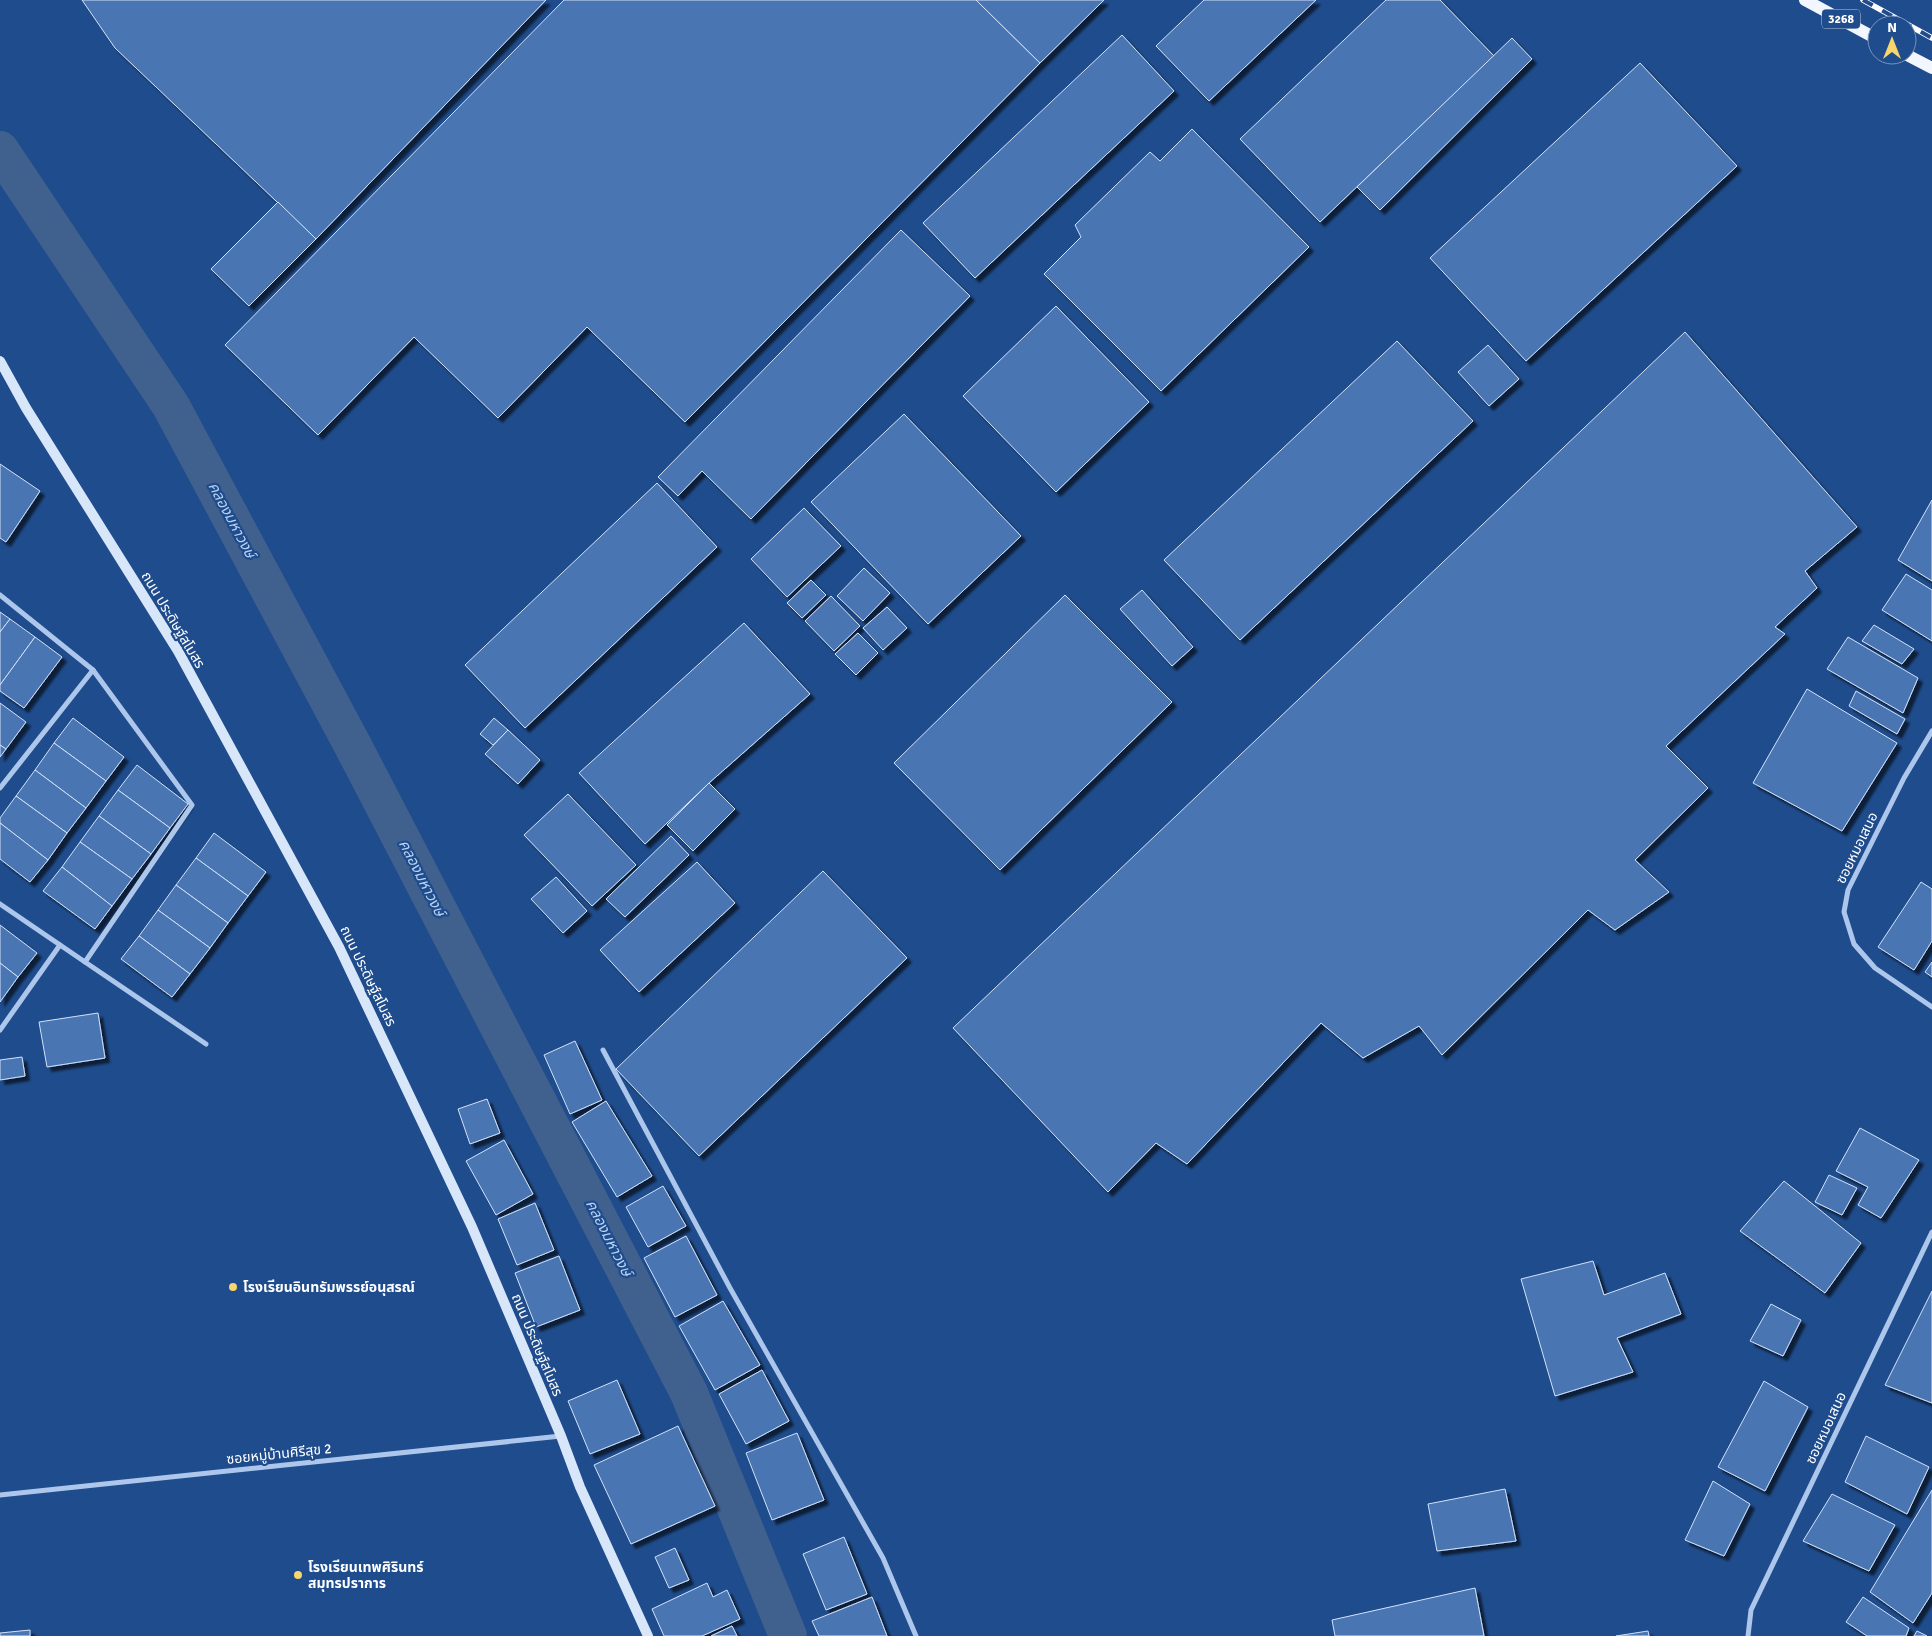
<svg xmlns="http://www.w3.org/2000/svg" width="1932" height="1636" viewBox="0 0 1932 1636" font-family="Signika,'Noto Sans Thai',sans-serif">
<defs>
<filter id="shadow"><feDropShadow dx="4.5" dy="4.5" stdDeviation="1" flood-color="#0009"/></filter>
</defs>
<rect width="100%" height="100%" fill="#1f4c8c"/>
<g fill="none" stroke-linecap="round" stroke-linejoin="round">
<!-- canal -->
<path stroke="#40608e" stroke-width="38" d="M0,150L171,406L352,744L689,1393L788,1636"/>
</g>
<!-- building -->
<g fill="#4875b3" stroke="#d2e2f9" filter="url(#shadow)">
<path d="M82,0H546L316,239L115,48Z"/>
<path d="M564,0H976L1040,63L685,422L587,327L498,418L414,337L318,435L225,345Z"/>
<path d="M976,0H1104L1040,63Z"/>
<path d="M1204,0H1316L1209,101L1156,46Z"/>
<path d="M1386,0H1440L1494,56L1320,222L1240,139Z"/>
<path d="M1122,35L1174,91L975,278L923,223Z"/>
<path d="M1512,38L1532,59L1380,210L1357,187Z"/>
<path d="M1640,63L1737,166L1526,361L1430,258Z"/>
<path d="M1192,129L1309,247L1161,391L1044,274L1081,237L1075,225L1150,152L1160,161Z"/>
<path d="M278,202L316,239L249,306L211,269Z"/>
<path d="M901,230L970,296L751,519L702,471L678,496L658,477Z"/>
<path d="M1056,306L1149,402L1056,492L963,396Z"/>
<path d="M1685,332L1857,527L1805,571L1817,588L1775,627L1785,634L1666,746L1708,788L1635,860L1669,892L1615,930L1588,910L1442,1055L1419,1026L1363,1058L1321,1023L1187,1164L1156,1143L1108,1192L953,1028Z"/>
<path d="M1397,341L1473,421L1240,640L1164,560Z"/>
<path d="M1488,345L1519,379L1489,406L1458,372Z"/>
<path d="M904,414L1021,536L928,624L811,502Z"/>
<path d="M0,464L40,491L6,542L0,538Z"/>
<path d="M657,483L717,547L525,728L465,665Z"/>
<path d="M1932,500V581L1898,560Z"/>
<path d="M804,508L841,546L787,597L751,559Z"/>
<path d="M864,568L890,593L863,621L837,596Z"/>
<path d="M1906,574L1932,590V641L1882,610Z"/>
<path d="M811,580L826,595L802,618L787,603Z"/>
<path d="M1142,590L1193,647L1172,666L1120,609Z"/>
<path d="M1065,595L1172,702L1000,870L894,763Z"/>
<path d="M831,596L860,626L834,651L805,621Z"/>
<path d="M887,607L907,628L883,650L863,628Z"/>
<path d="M0,612L10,619L0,632Z"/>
<path d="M10,619L35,637L0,685V632Z"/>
<path d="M744,623L810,694L709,783L645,844L579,773Z"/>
<path d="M1874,625L1914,649L1902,664L1862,641Z"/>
<path d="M858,633L878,653L856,675L835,654Z"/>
<path d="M35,637L62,657L24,708L0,691V685Z"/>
<path d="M1848,637L1918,678L1903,713L1827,669Z"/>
<path d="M1807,689L1897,743L1842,831L1753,783Z"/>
<path d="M1856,691L1905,719L1897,734L1849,706Z"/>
<path d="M0,703L26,722L6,749L0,745Z"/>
<path d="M73,718L124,757L106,781L54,743Z"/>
<path d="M494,718L508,730L493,745L480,734Z"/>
<path d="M508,730L540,760L518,784L485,754Z"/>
<path d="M54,743L106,781L86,808L35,770Z"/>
<path d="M0,745L6,749L0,757Z"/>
<path d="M137,765L188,804L170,828L118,790Z"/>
<path d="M35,770L86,808L67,833L16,796Z"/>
<path d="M709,783L735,809L693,851L667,825Z"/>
<path d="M118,790L170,828L151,854L99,816Z"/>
<path d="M568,794L636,865L592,906L524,835Z"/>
<path d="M16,796L67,833L48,860L0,823V818Z"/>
<path d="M99,816L151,854L132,879L80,842Z"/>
<path d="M0,823L48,860L30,882L0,859Z"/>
<path d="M214,833L266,872L248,896L196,858Z"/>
<path d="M671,836L689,855L625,917L606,899Z"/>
<path d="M80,842L132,879L112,906L62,867Z"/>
<path d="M196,858L248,896L228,923L176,885Z"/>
<path d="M697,862L735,903L639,992L600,950Z"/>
<path d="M62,867L112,906L95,929L43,891Z"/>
<path d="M823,871L907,958L699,1156L616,1069Z"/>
<path d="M556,877L587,911L563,933L531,899Z"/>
<path d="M1921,882L1932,889V941L1914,970L1878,947Z"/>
<path d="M176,885L228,923L210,948L158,910Z"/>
<path d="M158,910L210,948L190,974L139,936Z"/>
<path d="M0,925L37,953L18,977L0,963Z"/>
<path d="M139,936L190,974L172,997L121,959Z"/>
<path d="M1932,962V977L1925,972Z"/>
<path d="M0,963L18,977L0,1002Z"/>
<path d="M98,1013L105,1058L47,1067L39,1022Z"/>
<path d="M575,1041L602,1100L570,1114L544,1055Z"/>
<path d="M22,1057L25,1076L0,1080V1060Z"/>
<path d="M487,1099L500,1133L470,1144L458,1109Z"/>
<path d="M606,1101L652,1176L617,1197L572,1122Z"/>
<path d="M1860,1128L1919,1160L1881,1218L1858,1205L1868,1187L1836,1171Z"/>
<path d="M504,1140L533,1194L496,1215L466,1161Z"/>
<path d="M1829,1175L1857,1188L1842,1215L1815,1202Z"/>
<path d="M1784,1181L1861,1243L1825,1293L1740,1231Z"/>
<path d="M663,1186L686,1226L648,1247L626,1207Z"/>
<path d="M535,1203L554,1250L517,1265L498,1219Z"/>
<path d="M686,1236L717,1295L675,1317L644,1258Z"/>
<path d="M559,1256L580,1310L536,1327L515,1273Z"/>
<path d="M1593,1261L1604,1295L1665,1273L1681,1314L1617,1338L1633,1372L1555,1396L1521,1279Z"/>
<path d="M1932,1291V1403L1885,1385Z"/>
<path d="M723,1301L760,1365L715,1390L679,1326Z"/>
<path d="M1771,1304L1801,1320L1783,1356L1750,1341Z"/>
<path d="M762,1370L789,1421L746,1444L719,1394Z"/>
<path d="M617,1380L640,1434L590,1454L568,1401Z"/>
<path d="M1764,1381L1808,1407L1765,1491L1718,1467Z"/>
<path d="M678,1426L715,1506L631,1544L594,1465Z"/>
<path d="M797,1433L824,1500L772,1520L746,1453Z"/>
<path d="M1866,1436L1929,1467L1907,1514L1845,1482Z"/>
<path d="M1713,1481L1750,1504L1724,1556L1685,1540Z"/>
<path d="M1505,1489L1516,1541L1437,1551L1428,1504Z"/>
<path d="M1932,1490V1593L1913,1623L1870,1592Z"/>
<path d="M1832,1494L1895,1525L1869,1571L1803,1541Z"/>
<path d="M844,1537L867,1594L826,1610L803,1554Z"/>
<path d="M675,1548L689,1580L669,1588L655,1557Z"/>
<path d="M707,1583L713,1597L727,1590L740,1619L702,1636H664L652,1609Z"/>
<path d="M1475,1588L1484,1636H1335L1332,1620Z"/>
<path d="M872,1597L887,1636H819L812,1621Z"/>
<path d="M1863,1597L1909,1628L1906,1636H1867L1846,1622Z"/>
<path d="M732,1626L737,1636H711Z"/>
<path d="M30,1630V1636H0V1633Z"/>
<path d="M1648,1631L1649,1636H1616Z"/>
<path d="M1917,1631L1927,1636H1914Z"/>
</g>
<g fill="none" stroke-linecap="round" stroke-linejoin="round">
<!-- street -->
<g stroke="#adc7ec" stroke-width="5">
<path d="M0,595L93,670L192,805L85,962L0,904"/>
<path d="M1932,731L1904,778L1848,890L1844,912L1854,944L1875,968L1932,1007"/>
<path d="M0,788L93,670"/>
<path d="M85,962L206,1044"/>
<path d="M0,1030L60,945"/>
<path d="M603,1050L730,1288L883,1558L916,1636"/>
<path d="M0,1495L561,1436"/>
<path d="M1748,1636L1751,1610L1932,1232"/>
</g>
<!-- secondary -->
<path stroke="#d8e6f9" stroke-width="10" d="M0,361L26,408L178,651L339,947L472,1227L561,1436L580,1487L648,1636"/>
<!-- primary -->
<g stroke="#f2f6ff" stroke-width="12">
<path d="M1805,0L1877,39"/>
<path d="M1907,55L1932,68"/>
</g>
<!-- rail casing -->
<g stroke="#fff" stroke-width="5.5">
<path id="rail" d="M1863,0L1932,38"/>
</g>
<!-- rail -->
<use href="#rail" stroke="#1f4c8c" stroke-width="4" stroke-dasharray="11" stroke-linecap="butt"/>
</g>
<!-- markers -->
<g fill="#f9d56d" stroke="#1f4c8c" stroke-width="2">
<circle cx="233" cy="1287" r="5"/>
<circle cx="298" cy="1575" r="5"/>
</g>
<g text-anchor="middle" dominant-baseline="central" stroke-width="4.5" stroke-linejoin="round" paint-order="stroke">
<!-- shield labels -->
<rect fill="#1f4c8c" stroke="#bcc9dc" stroke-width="1" x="1822" y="9.5" width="38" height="19" rx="4"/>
<g font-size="12" font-weight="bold" fill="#fff">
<text x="1841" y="19">3268</text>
</g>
<!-- street labels -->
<g font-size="14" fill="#fff" stroke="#1f4c8c">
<text transform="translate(173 620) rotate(59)">ถนน ประดิษฐ์สโมสร</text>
<text transform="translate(1857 848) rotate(-64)">ซอยหมอเสนอ</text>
<text transform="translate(368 976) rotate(64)">ถนน ประดิษฐ์สโมสร</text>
<text transform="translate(537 1345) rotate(67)">ถนน ประดิษฐ์สโมสร</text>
<text transform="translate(1826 1428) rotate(-65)">ซอยหมอเสนอ</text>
<text transform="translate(279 1454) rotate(-6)">ซอยหมู่บ้านศิรีสุข 2</text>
</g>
<!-- poi labels -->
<g font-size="14" font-weight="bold" fill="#fff" stroke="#1f4c8c" text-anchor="start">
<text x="243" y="1287">โรงเรียนอินทรัมพรรย์อนุสรณ์</text>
<text x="308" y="1567">โรงเรียนเทพศิรินทร์<tspan x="308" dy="16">สมุทรปราการ</tspan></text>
</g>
<!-- water labels -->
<g font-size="15" font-style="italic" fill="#b8d1f3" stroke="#1f4c8c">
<text transform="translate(232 520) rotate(62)">คลองมหาวงษ์</text>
<text transform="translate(422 878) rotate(63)">คลองมหาวงษ์</text>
<text transform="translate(609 1238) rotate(63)">คลองมหาวงษ์</text>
</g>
</g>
<!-- north arrow -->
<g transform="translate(1892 40)"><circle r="24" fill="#1f4c8c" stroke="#7994ba"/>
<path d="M0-4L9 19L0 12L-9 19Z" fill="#f9d56d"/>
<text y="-8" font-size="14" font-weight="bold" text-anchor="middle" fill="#ffffff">N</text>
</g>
</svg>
